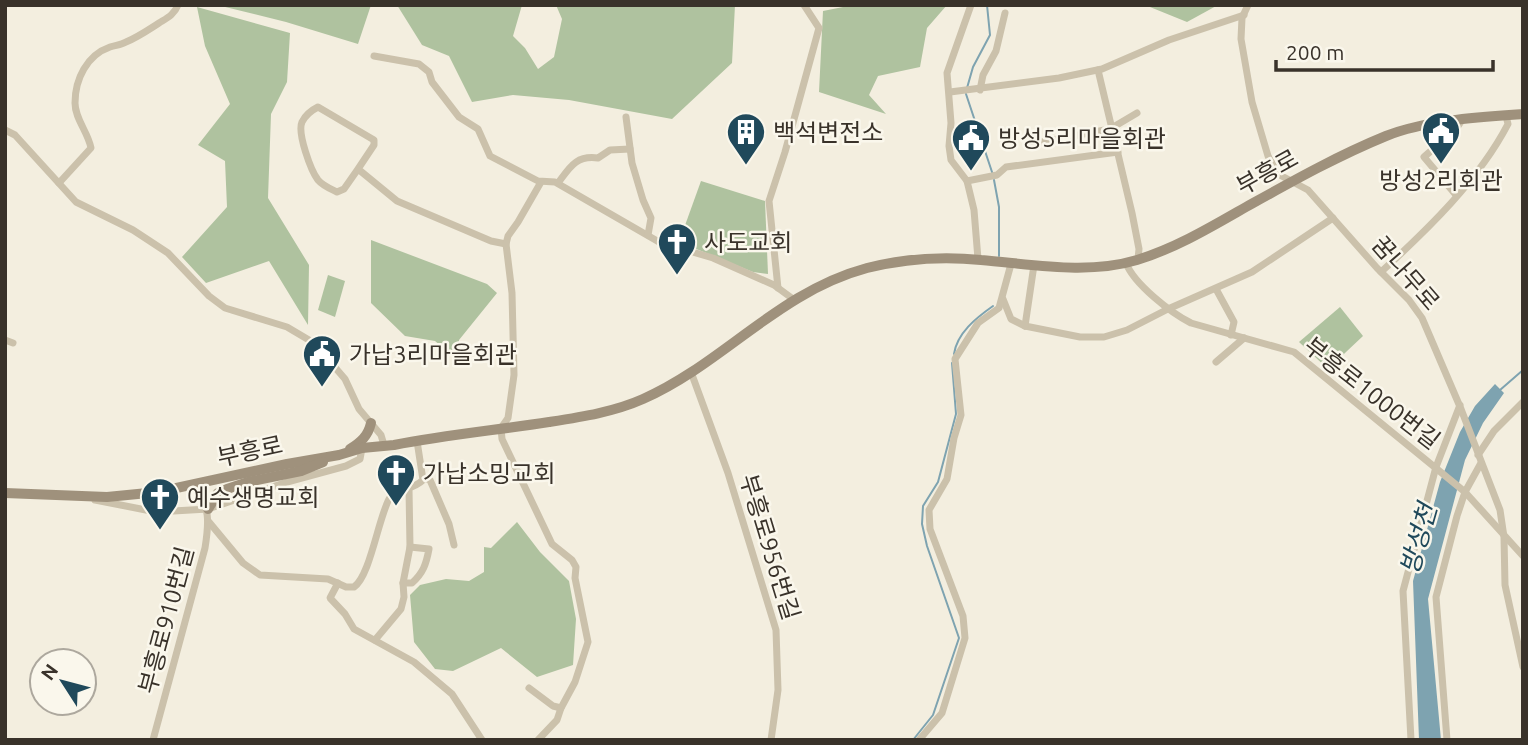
<svg xmlns="http://www.w3.org/2000/svg" width="1528" height="745" viewBox="0 0 1528 745" font-family="Ubuntu,'Noto Sans KR',sans-serif">
<rect width="100%" height="100%" fill="#f3eedf"/>
<!-- green -->
<g fill="#afc29f">
<path d="M217,5H371L358,44L286,22Z"/>
<path d="M397,5H522L513,36L525,48L538,69L554,57L562,19L556,5H735L732,63L672,119L569,100L513,95L472,102L449,56L422,45Z"/>
<path d="M853,5H947L927,28L920,67L878,76L869,95L886,114L819,92L823,11Z"/>
<path d="M1145,5H1218L1187,22Z"/>
<path d="M197,7L290,33L287,82L271,114L268,198L309,265L308,325L269,261L206,283L182,257L227,207L225,161L198,145L230,104L205,46Z"/>
<path d="M701,181L765,201L768,274L753,272L679,242Z"/>
<path d="M371,240L487,284L497,293L459,340V361L435,341L405,336L371,303Z"/>
<path d="M328,275L345,281L335,317L318,310Z"/>
<path d="M1340,307L1363,336L1328,369L1299,342Z"/>
<path d="M517,522L540,552L569,581L576,619L573,665L537,677L501,648L453,671L435,669L414,642L410,595L420,585L446,579L469,581L484,572V547L491,548Z"/>
</g>
<!-- water -->
<path fill="#7ea3b0" d="M1495,384L1504,393L1483,423L1465,460L1428,599L1441,740H1419L1413,581L1440,482L1460,432L1475,406Z"/>
<g fill="none" stroke-linecap="round" stroke-linejoin="round">
<!-- stream -->
<g stroke="#7ea3b0" stroke-width="2">
<path d="M967,88L973,67L990,35L987,5"/>
<path d="M966,94L993,175"/>
<path d="M994,180L999,207V256"/>
<path d="M954,354C957,333 976,318 993,306"/>
<path d="M1500,390L1523,370"/>
<path d="M913,740L933,715L959,638L927,546L922,524L923,506L938,482L956,414L952,363"/>
</g>
<!-- street -->
<g stroke="#cbc1ab" stroke-width="7">
<path d="M971,5L947,73L951,123L949,146L951,160L967,181L974,210L978,259"/>
<path d="M1248,5L1242,18L1241,39L1252,102L1268,156L1278,174L1308,190L1377,268L1409,300L1422,318L1461,409L1500,510L1504,537L1505,585L1523,667"/>
<path d="M374,56L419,64L429,72L432,82L459,117L478,129L490,156L538,181L555,182L659,242L713,258L774,285L793,299"/>
<path d="M1098,70L1132,213L1139,249L1138,259"/>
<path d="M980,90L983,75L996,51L1005,13"/>
<path d="M950,92L1059,78L1102,69L1169,40L1244,15"/>
<path d="M626,117L632,163L643,200L651,218L648,235"/>
<path d="M5,130L15,135L76,202L133,230L168,253L209,296L225,308L287,327L314,343L345,379L359,409L381,435L384,445"/>
<path d="M1031,144L1110,129L1137,113"/>
<path d="M358,169L344,189L337,192C331,189 323,186 318,180C311,171 297,133 302,122C305,116 312,110 318,107L374,140V145L358,169L397,201L491,241L506,244"/>
<path d="M967,181L997,175L1006,167L1118,152"/>
<path d="M59,183L91,148C88,132 75,119 75,103C75,79 87,55 110,47C116,45 121,45 126,42C138,37 148,30 159,23C167,18 174,15 178,5"/>
<path d="M558,183C570,167 576,155 598,158L610,150L630,149"/>
<path d="M1456,195L1424,157L1456,129L1462,120"/>
<path d="M1126,263C1134,284 1171,313 1191,323L1294,352L1465,492L1523,556"/>
<path d="M1034,265L1025,326L1080,337H1104L1127,330L1168,309L1252,272L1333,218"/>
<path d="M1381,272C1427,230 1479,180 1508,124L1506,116"/>
<path d="M778,288L769,201L785,152L819,28L804,5"/>
<path d="M1216,289L1234,322L1231,335"/>
<path d="M1003,299L1011,319L1025,326"/>
<path d="M5,340L13,343"/>
<path d="M1216,362L1244,338"/>
<path d="M691,372L728,473L776,630L778,690L771,740"/>
<path d="M1478,455L1494,431L1523,402"/>
<path d="M424,478L430,480L449,524L454,545"/>
<path d="M95,500L156,512L208,509L287,482L346,466L360,459L362,448"/>
<path d="M209,522L243,563L260,575L328,579L346,587H354C370,576 378,520 389,499C398,488 413,490 423,480L417,441"/>
<path d="M338,583L330,598L345,614L354,629L414,662L452,694L482,740"/>
<path d="M403,583H412C423,573 426,565 429,549L410,547"/>
<path d="M375,640L401,609L404,597L403,583L410,547L409,489"/>
<path d="M529,688L553,706L561,708"/>
<path d="M153,740L205,548C210,517 208,512 198,483"/>
<path d="M538,740L557,720L561,708L575,682L588,642L575,578L576,567L572,560L552,544L502,439L501,428L508,418L514,375L512,293L506,244L508,236L518,222L541,182"/>
<path d="M919,740L942,713L965,638L963,616L930,529L929,510L947,479L954,438L961,415L955,359L978,323L999,308L1011,264"/>
<path d="M1411,740L1403,591L1436,467L1460,405"/>
<path d="M1447,740L1436,597L1457,516L1465,492L1481,463"/>
</g>
<!-- secondary -->
<g stroke="#9f917c" stroke-width="10">
<path d="M350,449C361,442 368,436 371,423"/>
<path d="M5,493L107,497L158,492L287,464L339,455L362,448L394,445C445,435 498,430 549,422C581,417 614,412 643,399C724,363 778,292 867,268C903,259 943,256 981,260C1031,264 1087,275 1137,260C1176,248 1211,227 1246,207C1291,182 1337,156 1386,136C1426,120 1480,117 1523,114"/>
<path d="M208,509L218,493L227,489L248,482L301,471L323,462"/>
</g>
</g>
<!-- icons -->
<defs>
<g id="civic-pin" transform="scale(2.0125)"><path d="M0 17L-7.5 6A9.5 9.5 0 1 1 7.5 6Z" fill="#20495b" stroke="#faf7ec"/><path d="M-.6-6.5H3V-4.5H.6V-3L4-1V1h2V6H-6V1h2V-1L-.6-3ZM-1.2 2.5V6h2.4V2.5Z" fill="#fff"/></g>
<g id="building-pin" transform="scale(2.0125)"><path d="M0 17L-7.5 6A9.5 9.5 0 1 1 7.5 6Z" fill="#20495b" stroke="#faf7ec"/><path d="M-4-6H4V6H1V3H-1V6H-4ZM-2.5-4.3h1.7v1.8h-1.7ZM.8-4.3h1.7v1.8H.8ZM-2.5-1h1.7V.8h-1.7ZM.8-1h1.7V.8H.8Z" fill="#fff"/></g>
<g id="church-pin" transform="scale(2.0125)"><path d="M0 17L-7.5 6A9.5 9.5 0 1 1 7.5 6Z" fill="#20495b" stroke="#faf7ec"/><path d="M-1.2-6h2.4v3.5h3.3v2.4h-3.3V6h-2.4V-.1h-3.3v-2.4h3.3Z" fill="#fff"/></g>
</defs>
<g fill-rule="evenodd">
<use href="#civic-pin" x="1441" y="131"/>
<use href="#building-pin" x="746" y="132"/>
<use href="#civic-pin" x="971" y="138"/>
<use href="#church-pin" x="677" y="242"/>
<use href="#civic-pin" x="322" y="354"/>
<use href="#church-pin" x="396" y="473"/>
<use href="#church-pin" x="160" y="497"/>
</g>
<g text-anchor="middle" dominant-baseline="central" stroke-width="5" stroke-linejoin="round" paint-order="stroke">
<!-- poi labels -->
<g font-size="24" fill="#39322a" stroke="#faf7ec" text-anchor="start">
<text x="773" y="132">백석변전소</text>
<text x="998" y="138">방성5리마을회관</text>
<text x="1441" y="180" text-anchor="middle">방성2리회관</text>
<text x="704" y="242">사도교회</text>
<text x="349" y="354">가납3리마을회관</text>
<text x="423" y="473">가납소밍교회</text>
<text x="187" y="497">예수생명교회</text>
</g>
<!-- street labels -->
<g font-size="24" fill="#39322a" stroke="#faf7ec">
<text transform="translate(1267 172) rotate(-29)">부흥로</text>
<text transform="translate(1406 273) rotate(49)">꿈나무로</text>
<text transform="translate(1372 393) rotate(38)">부흥로1000번길</text>
<text transform="translate(250 451) rotate(-12)">부흥로</text>
<text transform="translate(770 547) rotate(73)">부흥로956번길</text>
<text transform="translate(166 620) rotate(-75)">부흥로910번길</text>
</g>
<!-- water labels -->
<g font-size="26" font-style="italic" fill="#20495b" stroke="#faf7ec">
<text transform="translate(1418 539) rotate(-74)">방성천</text>
</g>
</g>
<!-- border -->
<rect width="1528" height="745" fill="none" stroke="#39322a" stroke-width="14"/>
<!-- north arrow -->
<g transform="translate(63 682) rotate(306)"><circle r="33" fill="#faf7ec" stroke="#ada89e" stroke-width="2"/>
<path d="M0-5L12 26L0 18L-12 26Z" fill="#20495b"/>
<text y="-10" font-size="19" font-weight="bold" text-anchor="middle" fill="#39322a">N</text>
</g>
<!-- scale -->
<path d="M1276 60v10h217v-10" fill="none" stroke="#39322a" stroke-width="3.5"/>
<text x="1286" y="60" font-size="21" fill="#39322a" stroke="#faf7ec" stroke-width="5" paint-order="stroke">200 m</text>
</svg>
